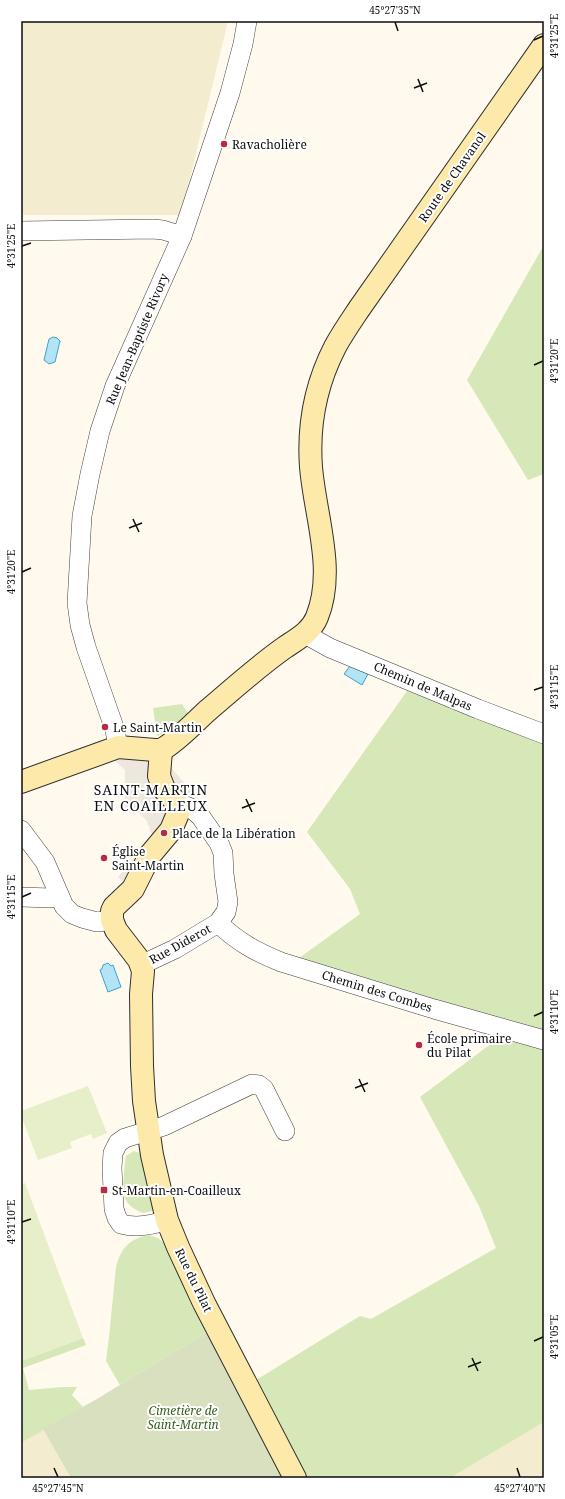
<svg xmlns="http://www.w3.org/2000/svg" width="565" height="1499" viewBox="0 0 565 1499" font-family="'Noto Serif',serif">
<rect width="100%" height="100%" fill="#fff9ee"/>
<!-- farmland -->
<g fill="#f4ecce">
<path d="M21,21H228L181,215H21Z"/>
<path d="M544,1422V1478H450Z"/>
<path d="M43,1429L71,1478H21V1443Z"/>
</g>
<!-- green -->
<g fill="#d7e8b8">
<path d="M544,245V474L528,480L467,380Z"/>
<path d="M407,691L544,740V1031L295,961L360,914L350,889L307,832Z"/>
<path d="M182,704L189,715L169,731L157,736L153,708Z"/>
<path d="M504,1034L544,1047V1422L450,1478H307L256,1380L360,1316L371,1319L496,1248L479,1206L420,1097Z"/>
<path d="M134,1151L143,1154L154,1208L152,1211L143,1213C123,1205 122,1195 124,1175C124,1168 125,1162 126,1156Z"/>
<path d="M149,1235L158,1238L166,1245L208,1331L120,1385L106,1361L109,1337L116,1267C121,1248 129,1239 149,1235Z"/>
<path d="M83,1338L86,1345L23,1368L29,1390L62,1387H77L72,1395L83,1407L21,1443V1361Z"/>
</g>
<!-- cemetery -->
<path fill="#d9e0bf" d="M208,1331L284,1478H71L43,1429L97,1399Z"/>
<!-- pitch -->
<g fill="#e7efca">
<path d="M88,1086L107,1133L93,1139L91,1134L70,1142L72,1148L38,1160L21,1115V1111Z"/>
<path d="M25,1183L83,1338L21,1361V1185Z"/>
</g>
<!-- plaza -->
<path fill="#eee7dd" d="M112,758L141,759L169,765L191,791L189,794L195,800L198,798L208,810L196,821L191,816L154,859L157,869L148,883L125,884L118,877L126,867L127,869L129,867L128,865L134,858L136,860L138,857L137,856L155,836L149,830L150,828L147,823L148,822L138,812L136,813L133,810L130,813L124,806L125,770Z"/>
<!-- water -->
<g fill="#b3e4f5" stroke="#3ca3ca">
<path d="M53,337L57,338L60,341L55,362L49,364L44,360L49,339Z"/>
<path d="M350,666L368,674L362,685L344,674Z"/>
<path d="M108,963L111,966L113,965L121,987L108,992L100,970L102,969L103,965Z"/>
</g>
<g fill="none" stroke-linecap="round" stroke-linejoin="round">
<!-- street casing -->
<g stroke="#404040" stroke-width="20">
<g id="street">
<path d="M21,231L153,229L163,230L182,236"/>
<path d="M305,634L330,648L478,709L544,734"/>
<path d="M118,747L115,730L86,647L80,625L77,603L82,516L90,474L100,431L115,386L182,236L230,93L243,44L247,21"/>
<path d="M21,830L45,862L64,906L72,914L82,918L97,922L112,920"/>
<path d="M21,897L51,898L59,896"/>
<path d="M218,923C238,942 256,952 281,962L434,1009L544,1040"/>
<path d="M141,965L175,949L218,923L226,912L228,902L224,874L223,853L219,843L201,817L191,808L176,802"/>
<path d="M167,1220C153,1225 136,1228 121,1224L117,1218L114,1209L112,1168L113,1153L118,1143L125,1138L164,1126L252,1084L259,1085L264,1089L285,1131"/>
</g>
</g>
<!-- secondary casing -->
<g stroke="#2f2f2f" stroke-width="24">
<g id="secondary">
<path d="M161,750L159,776L164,789L176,802L179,811L171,830L150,855L133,889L114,907L112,911V920L116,930L139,960L143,971L141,994L142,1066L144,1101L152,1155L167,1220L178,1247L204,1303L295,1478"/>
<path d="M21,782L118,747L155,750H161L166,747C181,737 194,723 207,711C233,689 257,667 284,648C297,639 311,632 317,617C336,570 315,516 311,467C308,426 316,384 335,347C342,334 351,321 359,309L544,45"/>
</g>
</g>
<!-- street -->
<use href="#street" stroke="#fff" stroke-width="19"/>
<!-- secondary -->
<use href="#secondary" stroke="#fdeaaa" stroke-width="22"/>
</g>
<!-- ticks -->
<path fill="none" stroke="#0d0d0d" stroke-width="1.5" d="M395,22L398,31M534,40L543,36M418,79L423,92M414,88L427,83M22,246L31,243M534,365L543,361M133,519L139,532M129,528L142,523M22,572L31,568M534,690L543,687M246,799L252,812M242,808L255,803M22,897L31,893M534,1016L543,1012M359,1079L365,1092M355,1088L368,1083M22,1222L31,1219M534,1341L543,1337M472,1358L478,1371M468,1367L481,1362M54,1468L58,1477M517,1468L520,1477"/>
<!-- markers -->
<g fill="#ba2841" stroke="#fff" stroke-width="1.5">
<circle cx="224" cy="144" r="4"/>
<circle cx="105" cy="727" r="4"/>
<circle cx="164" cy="833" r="4"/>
<circle cx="104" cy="858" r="4"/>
<circle cx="419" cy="1045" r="4"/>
<rect x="100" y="1186" width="8" height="8" rx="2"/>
</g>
<g text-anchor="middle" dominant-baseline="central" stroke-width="4" stroke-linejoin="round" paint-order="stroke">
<!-- poi labels -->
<g font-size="12" fill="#0d0d0d" stroke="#fff" text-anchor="start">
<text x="232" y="144">Ravacholière</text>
<text x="113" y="727">Le Saint-Martin</text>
<text x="172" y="833">Place de la Libération</text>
<text x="112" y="851">Église<tspan x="112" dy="14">Saint-Martin</tspan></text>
<text x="427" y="1038">École primaire<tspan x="427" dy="14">du Pilat</tspan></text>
<text x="112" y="1190">St-Martin-en-Coailleux</text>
</g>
<!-- street labels -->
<g font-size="12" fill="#0d0d0d" stroke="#fff">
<text transform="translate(452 177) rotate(-55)">Route de Chavanol</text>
<text transform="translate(137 339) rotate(-67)">Rue Jean-Baptiste Rivory</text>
<text transform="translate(423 686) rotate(23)">Chemin de Malpas</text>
<text transform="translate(180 944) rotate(-29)">Rue Diderot</text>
<text transform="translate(377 991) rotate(17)">Chemin des Combes</text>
<text transform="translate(194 1280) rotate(64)">Rue du Pilat</text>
</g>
<!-- park labels -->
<g font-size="12" font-style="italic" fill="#36631f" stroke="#fff">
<text x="183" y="1410">Cimetière de<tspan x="183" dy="14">Saint-Martin</tspan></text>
</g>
<!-- quarter labels -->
<g font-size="14" letter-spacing="1" fill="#0d0d0d" stroke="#fff">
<text x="151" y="789">SAINT-MARTIN<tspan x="151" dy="16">EN COAILLEUX</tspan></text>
</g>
</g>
<!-- border -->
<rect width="565" height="1499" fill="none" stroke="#ffffff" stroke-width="44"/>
<rect x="22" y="22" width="521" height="1455" fill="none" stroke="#0d0d0d" stroke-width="1.5"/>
<g font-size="10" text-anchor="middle" fill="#0d0d0d">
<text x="395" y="14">45°27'35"N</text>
<text transform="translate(554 36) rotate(-90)" y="4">4°31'25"E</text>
<text transform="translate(11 246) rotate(-90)" y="4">4°31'25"E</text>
<text transform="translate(554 361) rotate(-90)" y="4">4°31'20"E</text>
<text transform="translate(11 572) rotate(-90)" y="4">4°31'20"E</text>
<text transform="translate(554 687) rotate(-90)" y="4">4°31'15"E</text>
<text transform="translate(11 897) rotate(-90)" y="4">4°31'15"E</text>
<text transform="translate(554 1012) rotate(-90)" y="4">4°31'10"E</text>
<text transform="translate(11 1222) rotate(-90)" y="4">4°31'10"E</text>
<text transform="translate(554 1337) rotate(-90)" y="4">4°31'05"E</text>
<text x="58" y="1492">45°27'45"N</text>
<text x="520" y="1492">45°27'40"N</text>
</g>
</svg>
